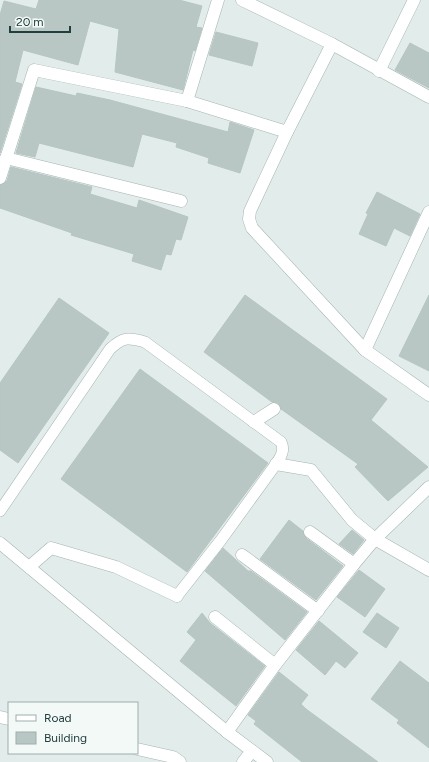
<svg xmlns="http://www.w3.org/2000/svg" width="429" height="762" viewBox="0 0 429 762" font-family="Figtree,sans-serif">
<rect width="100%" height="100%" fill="#e2ecea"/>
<!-- building -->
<g fill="#b8c7c4" stroke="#b5c6c3">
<path d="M39,0H179L202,6L196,27L202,28L195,51L193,50L183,90L115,72L119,29L90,21L78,65L23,50L15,82L22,84L0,153V15L4,1L36,9Z"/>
<path d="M216,32L258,43L252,66L209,55Z"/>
<path d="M410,43L429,53V88L395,70Z"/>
<path d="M36,87L76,96L77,93L110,100L228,132L230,122L254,130L240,173L208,163L209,158L176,147L177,143L142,134L133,167L39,143L35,157L16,153Z"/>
<path d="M11,167L92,187L90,194L137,208L139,200L188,217L181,240L176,239L171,255L166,254L161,270L132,261L134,254L71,235L72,233L0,208V185L7,181Z"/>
<path d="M377,192L420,214L410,236L394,228L386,246L359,234L368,214L366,213Z"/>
<path d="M245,295L387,399L371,420L428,467L388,501L355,467L358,464L281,409L278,403L272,402L204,352Z"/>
<path d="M429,295V371L399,356Z"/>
<path d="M59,298L109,333L18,463L0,450V383Z"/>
<path d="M140,369L268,463L187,572L61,479Z"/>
<path d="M289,520L303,531L306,538L343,566L316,600L260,559Z"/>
<path d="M352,530L364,540L353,554L339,544Z"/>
<path d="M223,548L248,571H251L307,612L285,640L205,571Z"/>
<path d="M359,570L385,589L365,617L337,597Z"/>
<path d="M202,613L210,623L265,666L236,706L180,661L196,640L187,632Z"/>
<path d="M377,613L399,628L386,648L363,632Z"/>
<path d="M319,621L358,653L345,668L336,661L325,675L296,650Z"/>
<path d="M400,661L429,683V748L397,723L399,720L371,699Z"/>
<path d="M279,672L308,695L301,704L306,709L378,762H302L254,724L256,721L248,715Z"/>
</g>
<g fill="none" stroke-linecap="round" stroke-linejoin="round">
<!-- service casing -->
<g stroke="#a5b4b3" stroke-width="12">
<path id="service" d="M0,511L110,349C123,337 128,337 145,342L281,442C285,450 281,457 276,464L221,540L177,596"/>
</g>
<!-- minor casing -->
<g stroke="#a5b4b3" stroke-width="13">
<g id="minor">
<path d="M242,0L332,44L429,97"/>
<path d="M332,44L287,132L250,211L249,219L252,228L365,350"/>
<path d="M379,71L414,0"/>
<path d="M187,101L218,0"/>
<path d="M6,158L181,201"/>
<path d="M0,178L34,70L187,101L287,132"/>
<path d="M429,212L365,350L429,395"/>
<path d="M254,422L274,409"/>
<path d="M276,464L311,470L352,520L375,539L429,570"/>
<path d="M310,532L354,564"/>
<path d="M242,555L318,611"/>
<path d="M29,567L51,548L116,567L177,596"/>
<path d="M215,617L275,665"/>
<path d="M0,717L9,719"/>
<path d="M227,732L275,665L354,564L375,539L429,487"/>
<path d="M137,749L173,757L180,762"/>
<path d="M243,762L252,751"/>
</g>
</g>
<!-- tertiary casing -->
<g stroke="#a5b4b3" stroke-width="13">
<path id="tertiary" d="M0,543L227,732L267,762"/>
</g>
<!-- service -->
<use href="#service" stroke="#fff" stroke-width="11"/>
<!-- minor -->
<use href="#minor" stroke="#fff" stroke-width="12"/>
<!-- tertiary -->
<use href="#tertiary" stroke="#fff" stroke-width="12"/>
</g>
<!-- legend -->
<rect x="8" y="702" width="130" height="52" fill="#f3f9f7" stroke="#9faead"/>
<rect x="16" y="715" width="20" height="6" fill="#ffffff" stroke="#9faead"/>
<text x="44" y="722" font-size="12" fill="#223e3d">Road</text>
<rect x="16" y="732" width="20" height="12" fill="#b8c7c4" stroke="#9faead"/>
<text x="44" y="742" font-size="12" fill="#223e3d">Building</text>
<!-- scale -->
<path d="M10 26v6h60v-6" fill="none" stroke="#223e3d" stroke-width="2"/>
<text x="16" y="26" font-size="12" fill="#223e3d" stroke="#f3f9f7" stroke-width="3" paint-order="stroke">20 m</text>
</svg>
